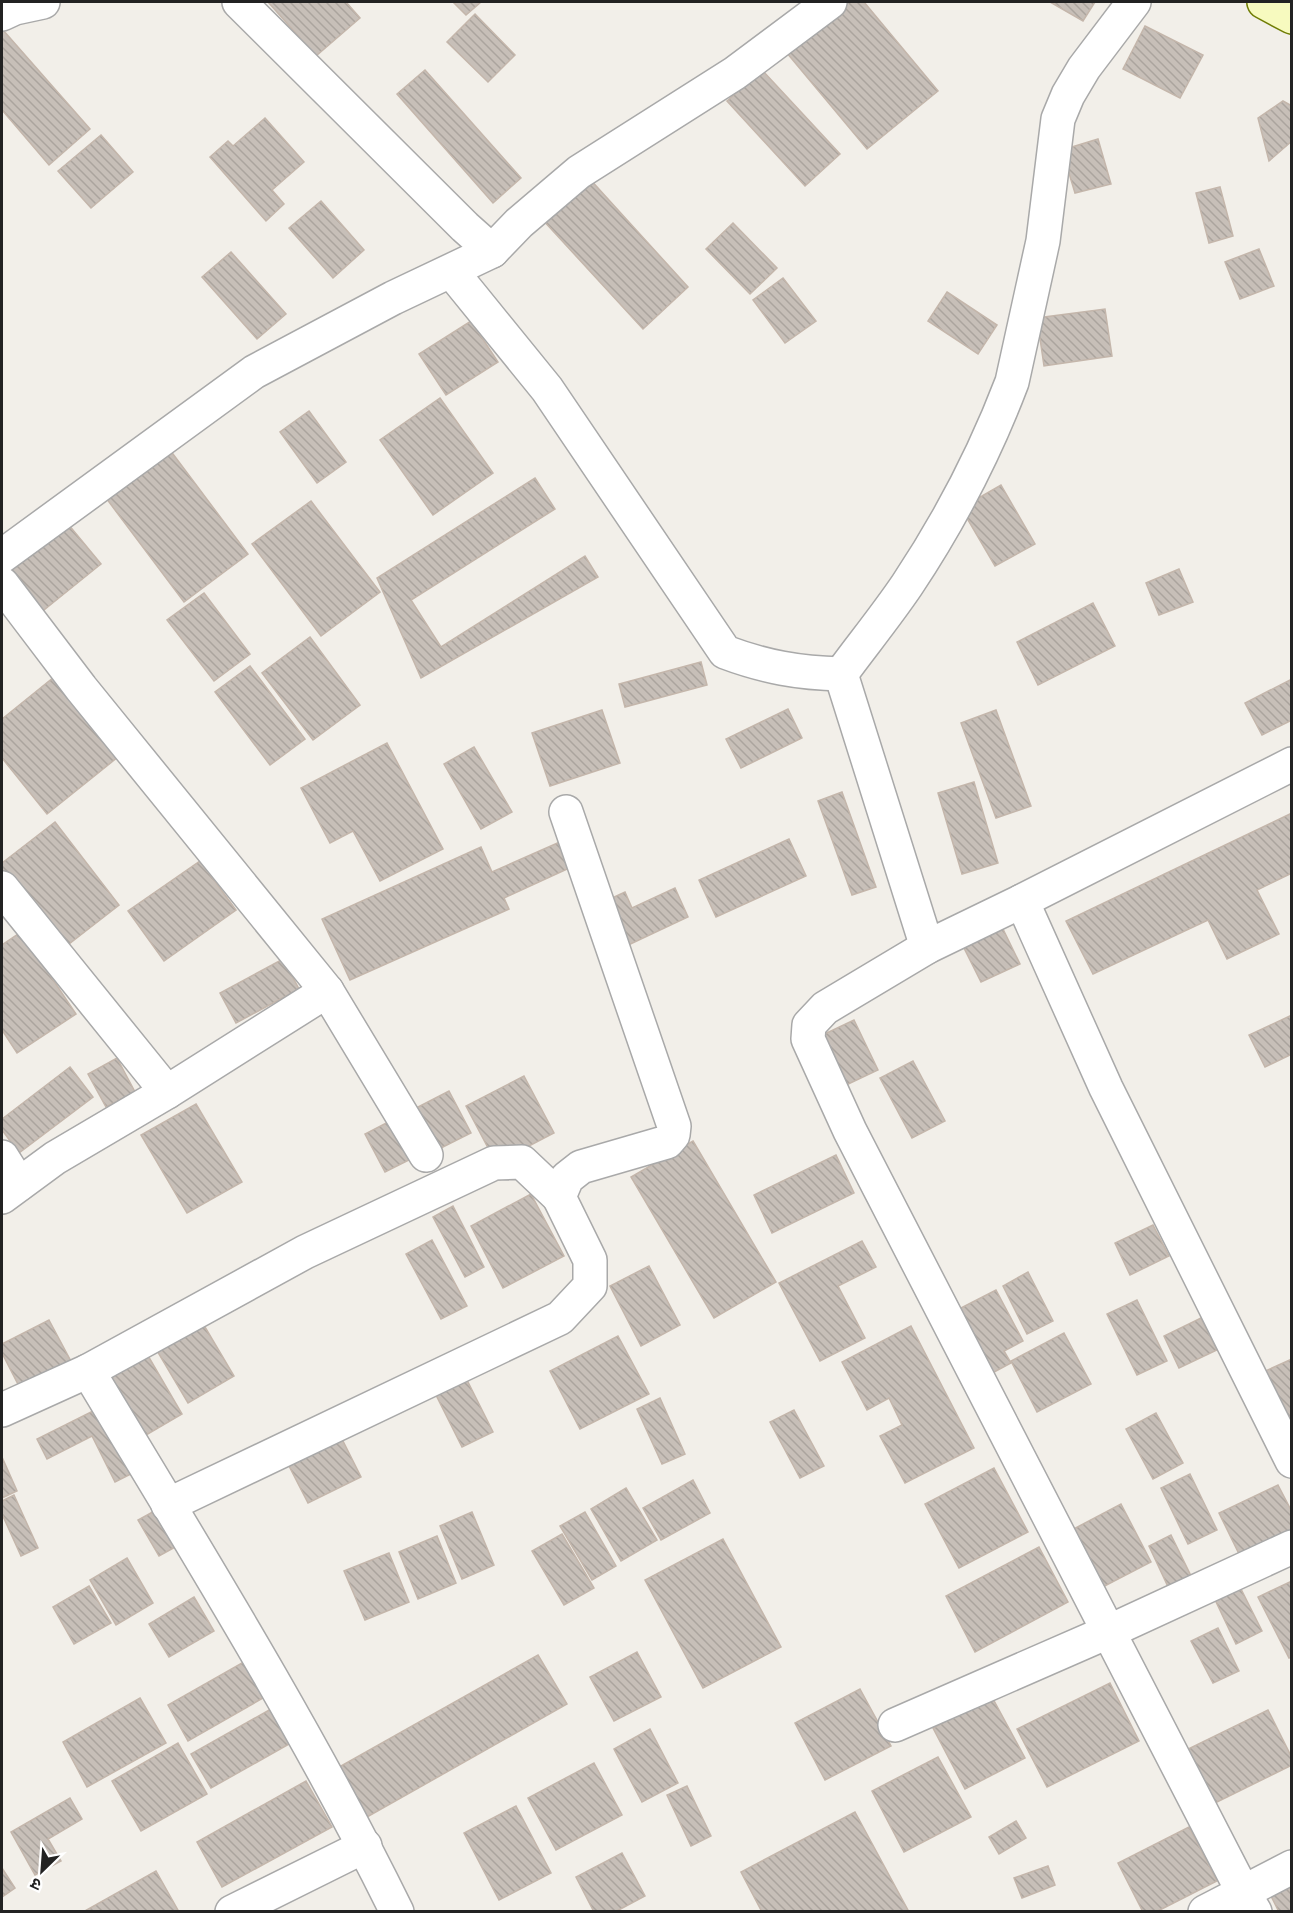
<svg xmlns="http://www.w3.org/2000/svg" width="1293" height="1913" viewBox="0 0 1293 1913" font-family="Figtree,'Noto Sans Devanagari',sans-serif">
<defs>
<pattern id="building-back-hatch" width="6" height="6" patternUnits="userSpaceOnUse" patternTransform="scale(1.5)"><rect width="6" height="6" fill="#c7bfb8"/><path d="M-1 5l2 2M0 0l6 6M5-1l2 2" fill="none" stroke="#aba49e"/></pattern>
</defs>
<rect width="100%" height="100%" fill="#f2efe9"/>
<!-- building -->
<g fill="url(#building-back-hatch)" stroke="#c4b6ab" stroke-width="1.5">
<path d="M268,2H346L360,18L316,56Z"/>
<path d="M453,2H481L466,15Z"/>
<path d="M848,2H864L938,91L867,149L787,53Z"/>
<path d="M1050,2H1095L1083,21Z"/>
<path d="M475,14L515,55L488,82L447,42Z"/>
<path d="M1145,26L1203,55L1180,98L1123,69Z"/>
<path d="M3,30L90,129L49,165L2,110V32Z"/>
<path d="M425,70L521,178L493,203L397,94Z"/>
<path d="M762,70L840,154L805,186L727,101Z"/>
<path d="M1283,101L1292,106V141L1269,161L1258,118Z"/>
<path d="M265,118L304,162L272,190L284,204L266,221L210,157L228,141L233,146Z"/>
<path d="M101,135L133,172L91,208L58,171Z"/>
<path d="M1098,139L1111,184L1075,193L1062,150Z"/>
<path d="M588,177L688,287L643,329L542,219Z"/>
<path d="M1220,187L1233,236L1209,243L1196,193Z"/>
<path d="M321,201L364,250L333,278L289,228Z"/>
<path d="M733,223L777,268L750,294L706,249Z"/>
<path d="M1259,249L1274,286L1240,299L1225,262Z"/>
<path d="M231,252L286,314L257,339L202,277Z"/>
<path d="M783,278L816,321L785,343L753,300Z"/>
<path d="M947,292L997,325L978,354L928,321Z"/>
<path d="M1105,309L1112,356L1044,366L1037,318Z"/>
<path d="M471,321L498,362L446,395L419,354Z"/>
<path d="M440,398L493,473L433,515L380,440Z"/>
<path d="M309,411L346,462L317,483L280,432Z"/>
<path d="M170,450L248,554L184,602L106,498Z"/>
<path d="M535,478L555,509L411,600L441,647L585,556L598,577L421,678L377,578Z"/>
<path d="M1001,485L1035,544L995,566L961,508Z"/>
<path d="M311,501L380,592L321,636L252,544Z"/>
<path d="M63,518L101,564L39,614L2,568Z"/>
<path d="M1179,569L1193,602L1159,615L1146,583Z"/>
<path d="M204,593L250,654L214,681L167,620Z"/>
<path d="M1093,603L1115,646L1038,685L1017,642Z"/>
<path d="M310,637L360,705L313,740L262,673Z"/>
<path d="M701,662L707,685L625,707L619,684Z"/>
<path d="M250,666L305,739L270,765L215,692Z"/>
<path d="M54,677L118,757L47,814L2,758V719Z"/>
<path d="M1292,679V720L1262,735L1245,703Z"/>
<path d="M788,709L802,738L741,768L726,739Z"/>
<path d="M602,710L620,763L550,786L532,733Z"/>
<path d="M996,710L1031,806L996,818L961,723Z"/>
<path d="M387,743L443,849L380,881L353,831L330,843L301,788Z"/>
<path d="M474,747L512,812L481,829L444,764Z"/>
<path d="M974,782L998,863L962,874L938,793Z"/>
<path d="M842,792L876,887L852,895L818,801Z"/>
<path d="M1292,813V873L1257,890L1279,934L1227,959L1208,920L1093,974L1066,921Z"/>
<path d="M55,822L119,905L60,951L2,875V863Z"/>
<path d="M789,839L806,876L716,917L699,880Z"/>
<path d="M562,841L574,866L504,898L509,909L350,980L322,919L481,847L492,872Z"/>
<path d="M200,861L236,910L164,961L128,911Z"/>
<path d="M675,888L688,917L622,948L601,903L625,892L632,908Z"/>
<path d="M1003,929L1020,964L981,982L964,948Z"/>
<path d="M21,932L76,1014L17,1053L2,1030V945Z"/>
<path d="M283,959L299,989L236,1023L220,993Z"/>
<path d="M1292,1015V1054L1265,1067L1249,1035Z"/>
<path d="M854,1020L878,1070L842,1087L818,1037Z"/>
<path d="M117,1058L135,1092L106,1107L88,1074Z"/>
<path d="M913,1061L945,1121L912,1138L880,1078Z"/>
<path d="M70,1067L93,1097L19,1153L2,1130V1119Z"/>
<path d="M524,1076L554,1133L496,1163L466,1106Z"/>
<path d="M449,1091L471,1133L437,1150L414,1109Z"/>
<path d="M196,1104L242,1182L187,1213L141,1135Z"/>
<path d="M394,1119L415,1157L385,1172L365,1134Z"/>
<path d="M693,1141L776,1282L714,1318L631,1177Z"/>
<path d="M836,1155L854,1193L772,1233L754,1195Z"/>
<path d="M531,1194L564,1256L503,1288L471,1226Z"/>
<path d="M453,1206L484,1267L465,1277L433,1217Z"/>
<path d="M1153,1225L1169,1256L1130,1275L1115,1243Z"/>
<path d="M432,1240L467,1306L441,1319L406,1254Z"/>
<path d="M862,1241L876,1267L838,1286L865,1338L820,1361L779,1283Z"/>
<path d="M649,1266L680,1325L641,1346L610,1286Z"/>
<path d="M1028,1272L1053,1321L1027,1334L1003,1286Z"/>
<path d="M996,1290L1023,1341L1004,1351L1011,1363L985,1377L951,1313Z"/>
<path d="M1137,1300L1167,1361L1137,1375L1107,1314Z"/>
<path d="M1201,1318L1217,1350L1179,1368L1164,1336Z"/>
<path d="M49,1320L74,1367L22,1392L2,1353V1344Z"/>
<path d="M202,1322L234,1376L188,1403L156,1349Z"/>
<path d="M911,1326L974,1448L905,1483L880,1436L902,1425L889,1398L867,1410L842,1362Z"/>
<path d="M1064,1333L1091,1384L1037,1412L1011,1361Z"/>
<path d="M618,1336L649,1394L580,1429L550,1371Z"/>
<path d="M147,1354L182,1414L141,1438L106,1378Z"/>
<path d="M1292,1359V1431L1263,1372Z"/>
<path d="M465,1376L493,1432L462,1447L434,1391Z"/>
<path d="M660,1398L685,1454L662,1464L637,1409Z"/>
<path d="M101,1407L135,1472L115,1482L92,1436L47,1459L37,1439Z"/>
<path d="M794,1410L824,1466L800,1478L770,1422Z"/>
<path d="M1156,1413L1183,1463L1153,1479L1126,1429Z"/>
<path d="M340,1435L361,1477L308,1503L287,1462Z"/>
<path d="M2,1457L17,1491L2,1498Z"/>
<path d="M994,1468L1028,1532L959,1568L925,1504Z"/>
<path d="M1190,1474L1217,1530L1188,1544L1161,1488Z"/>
<path d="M693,1480L710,1513L661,1540L643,1508Z"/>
<path d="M1278,1485L1292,1512V1533L1241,1558L1219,1513Z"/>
<path d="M626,1488L657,1540L621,1561L591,1509Z"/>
<path d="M14,1495L38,1548L21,1556L2,1514V1501Z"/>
<path d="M1121,1504L1151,1562L1097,1590L1066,1533Z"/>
<path d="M158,1509L179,1545L159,1556L138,1520Z"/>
<path d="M472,1512L494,1565L462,1579L440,1526Z"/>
<path d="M585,1512L616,1566L592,1580L560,1526Z"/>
<path d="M562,1534L594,1588L564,1605L532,1551Z"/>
<path d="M1171,1535L1193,1580L1170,1591L1149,1546Z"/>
<path d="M437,1536L456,1583L418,1599L399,1552Z"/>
<path d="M723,1539L781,1647L703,1688L645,1580Z"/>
<path d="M1039,1547L1068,1602L975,1652L946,1596Z"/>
<path d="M389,1553L409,1602L365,1620L344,1571Z"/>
<path d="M127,1558L153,1603L116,1625L90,1580Z"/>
<path d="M1235,1577L1262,1631L1236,1644L1210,1589Z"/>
<path d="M1292,1581V1657L1289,1658L1258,1597Z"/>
<path d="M89,1586L111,1623L74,1644L53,1607Z"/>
<path d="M194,1597L214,1631L169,1657L149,1624Z"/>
<path d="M1218,1628L1239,1671L1213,1683L1191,1641Z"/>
<path d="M637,1652L661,1697L614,1721L590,1677Z"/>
<path d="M538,1655L567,1704L360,1821L332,1771Z"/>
<path d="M249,1659L270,1694L188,1741L168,1705Z"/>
<path d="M1110,1683L1139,1741L1047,1787L1017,1729Z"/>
<path d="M860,1689L891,1746L825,1780L795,1723Z"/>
<path d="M992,1697L1025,1758L965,1789L933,1728Z"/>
<path d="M140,1698L166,1743L87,1787L63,1742Z"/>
<path d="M278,1705L298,1739L211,1788L191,1754Z"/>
<path d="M1268,1710L1292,1758V1765L1211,1805L1184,1751Z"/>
<path d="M650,1729L678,1783L642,1802L614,1749Z"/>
<path d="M178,1743L207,1794L141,1831L112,1781Z"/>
<path d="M938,1757L971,1817L904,1852L872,1791Z"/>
<path d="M594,1763L622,1815L556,1850L528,1798Z"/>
<path d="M306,1781L332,1827L222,1887L197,1842Z"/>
<path d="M687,1786L711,1836L691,1846L667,1795Z"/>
<path d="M70,1798L82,1819L48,1839L61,1861L35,1875L11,1832Z"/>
<path d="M516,1806L551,1873L499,1900L464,1833Z"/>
<path d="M855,1812L909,1912H762L741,1872Z"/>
<path d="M1016,1821L1026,1838L999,1854L989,1837Z"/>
<path d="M1189,1827L1217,1881L1156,1912H1143L1118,1863Z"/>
<path d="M622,1853L645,1896L615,1912H594L576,1877Z"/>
<path d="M1048,1866L1055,1885L1022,1898L1014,1878Z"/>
<path d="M2,1868L15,1888L2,1897Z"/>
<path d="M156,1871L179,1912H83Z"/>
<path d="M1292,1871V1912H1279L1265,1884Z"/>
</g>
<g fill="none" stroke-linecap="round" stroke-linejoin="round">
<!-- street casing -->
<g stroke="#a9a9a9" stroke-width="36">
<g id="street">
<path d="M239,2L465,227L492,251"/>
<path d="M2,14L15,8L43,2"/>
<path d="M452,272L547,389L725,652C765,667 799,673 841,674C863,644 886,616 907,585C949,522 985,453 1012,382L1043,241L1058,119L1068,95L1084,68L1134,2"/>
<path d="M2,556L254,372L393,298L492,251L519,223L579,172L735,73L830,2"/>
<path d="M2,584L81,688L327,991"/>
<path d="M841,674L927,947"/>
<path d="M2,888L167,1092"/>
<path d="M1022,901L1106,1088L1292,1461"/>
<path d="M2,1157L19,1184"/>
<path d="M2,1197L55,1158L167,1092L327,991L426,1155"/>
<path d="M88,1371C195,1549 305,1725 397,1912"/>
<path d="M2,1410L88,1371L305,1252L494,1163L522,1162L559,1197"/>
<path d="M168,1505L560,1318L590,1286V1260L559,1197L567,1178L581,1167L667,1142L673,1135L674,1126L566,812"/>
<path d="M895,1725L1110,1631L1292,1547"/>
<path d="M232,1912L365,1846"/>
<path d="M1205,1912L1292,1867"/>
<path d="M1255,1912L1243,1892L850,1131L808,1039L809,1025L825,1008L927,947L1022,901L1292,764"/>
</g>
</g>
<!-- secondary casing -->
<g stroke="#707d05" stroke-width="36">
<path id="secondary" d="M1264,2L1292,17"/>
</g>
<!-- street -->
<use href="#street" stroke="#fff" stroke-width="33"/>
<!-- secondary -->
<use href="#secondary" stroke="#f7fabf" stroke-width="33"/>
</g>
<!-- border -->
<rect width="1293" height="1913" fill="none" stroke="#222222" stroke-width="6"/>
<!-- north arrow -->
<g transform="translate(42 1871) rotate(205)" stroke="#ffffff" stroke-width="4.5" paint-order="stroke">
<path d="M0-4.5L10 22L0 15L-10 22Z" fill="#222222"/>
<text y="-9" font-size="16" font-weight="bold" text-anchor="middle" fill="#222222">उ</text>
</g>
</svg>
